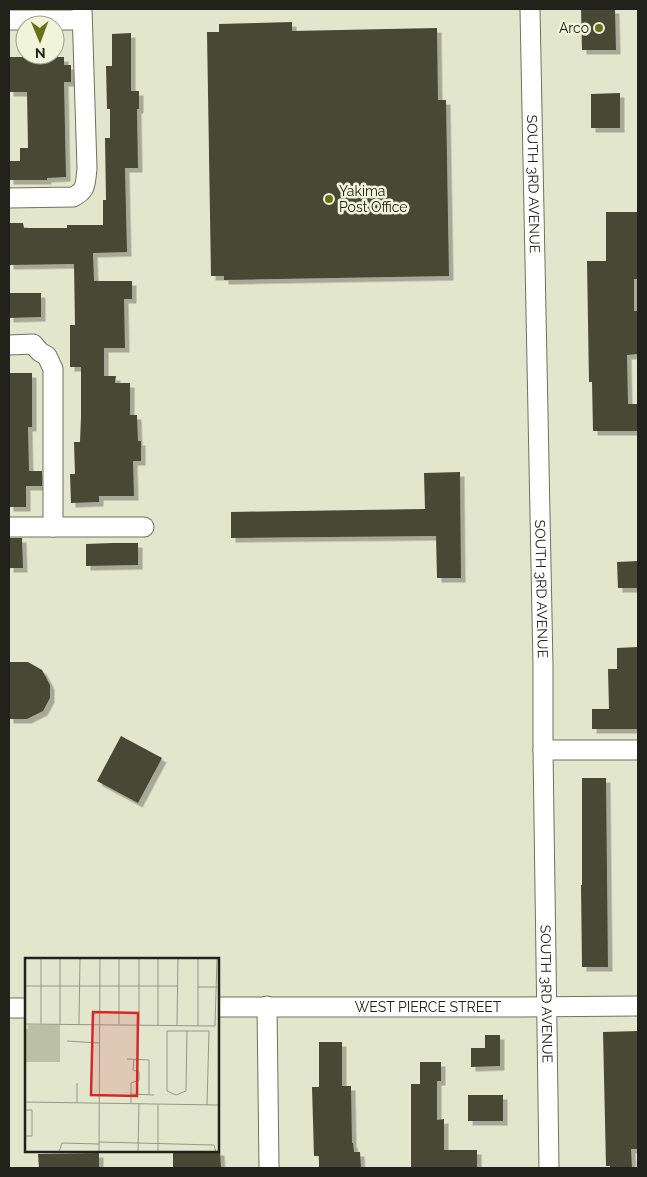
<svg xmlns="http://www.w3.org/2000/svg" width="647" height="1177" viewBox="0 0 647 1177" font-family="Raleway,sans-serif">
<defs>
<filter id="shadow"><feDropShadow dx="4.5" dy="4.5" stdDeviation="0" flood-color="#0004"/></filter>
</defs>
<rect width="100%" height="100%" fill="#e2e6cd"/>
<!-- building -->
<g fill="#464934" filter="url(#shadow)">
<path d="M581,9H615L616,50H582Z"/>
<path d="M292,22V31L437,28L438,100H446L449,276L224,280V276H211L207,32H219V24Z"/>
<path d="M131,33V91H139V109H137L138,168H125L127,252L93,253L94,281H132V299H124L125,348H104V376H116L115,383H130V415H137L138,441H141V461H133L134,496H99V502L71,503L70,474H75L74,442H80L81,416V367H70V325H75L74,264L9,265V223H23L24,228H67V225H103V200H106L105,138H110V109H107L106,66H112V34Z"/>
<path d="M9,57H64V65H71V82H64L66,177L47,178V180H9V161H20V148H28L27,92H9Z"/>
<path d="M620,93V128H591V94Z"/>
<path d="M606,212H638V279H634V311H638V354L627,355L628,404H638V431H593L592,382H589L587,261H606Z"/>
<path d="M9,293H41V317L9,318Z"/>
<path d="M9,373H32V427H28L29,471H42V486H26V507H9V434H10Z"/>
<path d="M460,472L461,578H437L436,536L231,538V512L425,509L424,473Z"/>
<path d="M9,538H22L23,568H9Z"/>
<path d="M112,543H138V565L86,566V544Z"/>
<path d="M638,561V588H618L617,562Z"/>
<path d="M638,647V729H592V709H609L608,669H617V648Z"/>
<path d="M9,662H28L42,670L50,685V698L43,711L27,719H9Z"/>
<path d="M121,736L162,758L138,803L97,781Z"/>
<path d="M582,778H606L608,967H582L581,885H582Z"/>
<path d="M638,1031V1149H631L632,1168H610V1166H606L603,1032Z"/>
<path d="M485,1035H500V1066L471,1067V1048H485Z"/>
<path d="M319,1042H342V1086H351L352,1143H353L354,1152H360L361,1168H319V1156H314L312,1087H319Z"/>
<path d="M420,1062H441V1081H437V1120L444,1119V1150H477V1168H411V1084H420Z"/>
<rect x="468" y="1095" width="35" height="26"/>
<path d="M173,1151H220L221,1168H173Z"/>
<path d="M99,1153V1168H39L38,1154Z"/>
</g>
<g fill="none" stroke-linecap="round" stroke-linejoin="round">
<!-- minor casing -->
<g stroke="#6f735c" stroke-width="21">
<g id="minor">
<path id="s1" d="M530,9L543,666V750L549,1168"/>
<path d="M9,20H82"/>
<path d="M9,198L73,197C87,190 85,184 87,169L82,9"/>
<path d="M9,345L33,344L40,352L47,356L53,369V527"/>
<path d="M9,527H144"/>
<path d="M543,750H638"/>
<path d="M267,1006L269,1168"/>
<path id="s2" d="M218,1007H521L638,1006"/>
<path d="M9,1008H26"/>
</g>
</g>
<!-- minor -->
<use href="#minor" stroke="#fff" stroke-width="19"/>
</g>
<!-- markers -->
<g fill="#697018" stroke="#eff4da" stroke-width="2">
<circle cx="599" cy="28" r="5"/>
<circle cx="329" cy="199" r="5"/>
</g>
<g text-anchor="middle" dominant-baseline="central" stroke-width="5" stroke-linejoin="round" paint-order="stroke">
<!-- poi labels -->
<g font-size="14" fill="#212219" stroke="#eff4da" text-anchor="end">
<text x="589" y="28">Arco</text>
<text x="339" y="191" text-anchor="start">Yakima<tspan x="339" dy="16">Post Office</tspan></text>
</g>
<!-- street labels -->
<g font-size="14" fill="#212219" stroke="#eff4da">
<text stroke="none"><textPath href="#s1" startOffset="175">SOUTH 3RD AVENUE</textPath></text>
<text stroke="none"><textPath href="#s1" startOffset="580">SOUTH 3RD AVENUE</textPath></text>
<text stroke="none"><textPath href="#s1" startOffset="985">SOUTH 3RD AVENUE</textPath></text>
<text stroke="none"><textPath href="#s2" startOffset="210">WEST PIERCE STREET</textPath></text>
</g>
</g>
<!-- overview -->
<g transform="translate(25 958)">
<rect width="194" height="194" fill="#e2e6cd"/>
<path d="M3,67H35V104H0V71H3Z" fill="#bbbfa4"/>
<path fill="none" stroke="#959885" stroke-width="1" d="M16,0V66M94,0V66M0,28H153M173,29H192M0,66L190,68L192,0M35,66V0M54,66L55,0M114,67V0M133,67V0M152,68L153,0M173,68V0M162,73L161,133L151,137L142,133V73H184L182,147M42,83L74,85M102,101L124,102V137M106,136L129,137M0,144L194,147M52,145V125M106,145V125L114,122V114L108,112L109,101M0,152H7V178H0M74,184L189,187L191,194M34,194L37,185L74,186M74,194L75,0M113,194L114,145M133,194V146"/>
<path fill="#d62828" fill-opacity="0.15" stroke="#d62828" stroke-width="2.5" d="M68,54L113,55L112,138L66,137Z"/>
<rect width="194" height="194" fill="none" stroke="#212219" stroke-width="2.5"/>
</g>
<!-- border -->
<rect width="647" height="1177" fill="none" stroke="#212219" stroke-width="20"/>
<!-- north arrow -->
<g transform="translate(40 40) rotate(179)"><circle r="24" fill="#eff4da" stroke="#9da08d"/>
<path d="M0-4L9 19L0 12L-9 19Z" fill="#697018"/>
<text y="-8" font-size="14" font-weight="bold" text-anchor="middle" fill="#212219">N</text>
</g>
</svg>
